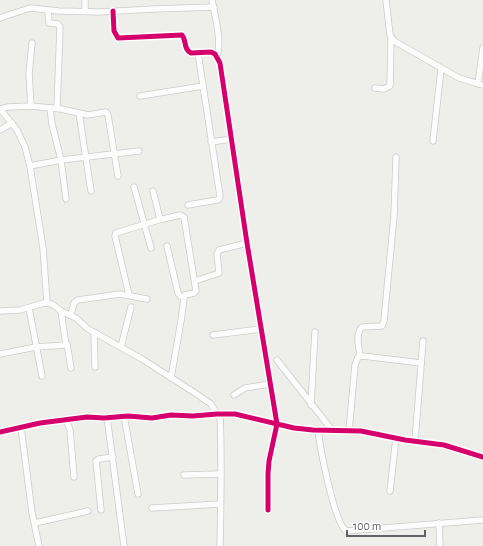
<svg xmlns="http://www.w3.org/2000/svg" width="483" height="546" viewBox="0 0 483 546" font-family="'Alegreya Sans',sans-serif">
<rect width="100%" height="100%" fill="#eeeeea"/>
<g fill="none" stroke-linecap="round" stroke-linejoin="round">
<!-- minor casing -->
<g stroke="#cbcccb" stroke-width="7">
<g id="minor">
<path d="M85,0V11"/>
<path d="M212,0C215,16 222,41 217,57"/>
<path d="M386,0L390,35L394,41L459,78L483,85"/>
<path d="M48,10L49,23L58,24L60,27L57,108"/>
<path d="M113,11L114,31L118,38L182,35C187,41 183,49 191,53L211,52L215,54L220,63L247,243L277,424L269,461L268,474V510"/>
<path d="M0,18L30,8L59,11L99,12L154,9L214,7"/>
<path d="M478,84L483,48"/>
<path d="M375,88L384,89L390,86L391,38"/>
<path d="M140,96L203,86"/>
<path d="M31,106L29,74L32,43"/>
<path d="M50,108L52,124L61,160L66,199"/>
<path d="M0,109L17,130L25,147L30,166L43,248L47,303"/>
<path d="M0,109L8,107L31,106L61,109L88,115L106,112L108,115L118,176"/>
<path d="M79,113L91,191"/>
<path d="M0,130L12,123"/>
<path d="M433,141L441,69"/>
<path d="M211,142L232,139"/>
<path d="M30,166L61,160L139,151"/>
<path d="M134,187L151,248"/>
<path d="M153,191L160,219H163L180,215L184,217L196,291L194,293L185,295L184,298L181,321L171,378"/>
<path d="M188,205L217,200L219,199L220,196L198,53"/>
<path d="M167,246L178,293L180,296H184"/>
<path d="M195,281L219,273L217,254L219,250L247,243"/>
<path d="M129,295L115,236L116,233L162,219"/>
<path d="M29,308L42,376"/>
<path d="M0,311L20,310L44,303L52,304L61,311L76,318L88,329L142,359L195,393L211,404L217,414"/>
<path d="M71,315L74,303L78,300L120,294L147,299"/>
<path d="M94,332L95,367"/>
<path d="M213,335L261,329"/>
<path d="M67,344L71,368"/>
<path d="M121,347L131,307"/>
<path d="M0,354L36,347L66,345L61,311"/>
<path d="M360,356C359,347 355,334 362,327L382,326L384,321L394,216L396,157"/>
<path d="M277,360L332,430"/>
<path d="M234,395L245,388L270,384"/>
<path d="M311,405L315,332"/>
<path d="M124,416L138,494"/>
<path d="M107,417L124,546"/>
<path d="M66,419L70,430L74,477"/>
<path d="M21,427L32,513L39,546"/>
<path d="M318,430C320,447 334,522 346,531L483,520"/>
<path d="M349,431L355,365L358,357L363,356L421,363"/>
<path d="M0,432L40,423L87,417L104,418L128,416L152,418L171,415L193,416L217,414H235L294,428L313,430L361,431L405,440L444,445L483,457"/>
<path d="M415,441L423,341"/>
<path d="M184,475L220,474"/>
<path d="M390,491L396,438"/>
<path d="M152,508L220,504"/>
<path d="M101,510L96,461L99,459L113,457"/>
<path d="M35,523L88,511"/>
<path d="M439,523L440,546"/>
<path d="M220,546C221,502 222,458 220,414"/>
</g>
</g>
<!-- minor -->
<use href="#minor" stroke="#fcfcfc" stroke-width="5.5"/>
<!-- cycleway casing -->
<g stroke="#fff" stroke-width="8">
<g id="cycleway">
<path d="M113,11L114,31L118,38L182,35C187,41 183,49 191,53L211,52L215,54L220,63L247,243L277,424L269,461L268,474V510"/>
<path d="M0,432L40,423L87,417L104,418L128,416L152,418L171,415L193,416L217,414H235L294,428L313,430L361,431L405,440L444,445L483,457"/>
</g>
</g>
<!-- cycleway -->
<use href="#cycleway" stroke="#d6006c" stroke-width="5"/>
</g>
<!-- scale -->
<path d="M347 530v6h78v-6" fill="none" stroke="#5f6267" stroke-width="2"/>
<text x="353" y="530" font-size="12" fill="#5f6267" stroke="#ffffff" stroke-width="3" paint-order="stroke">100 m</text>
</svg>
